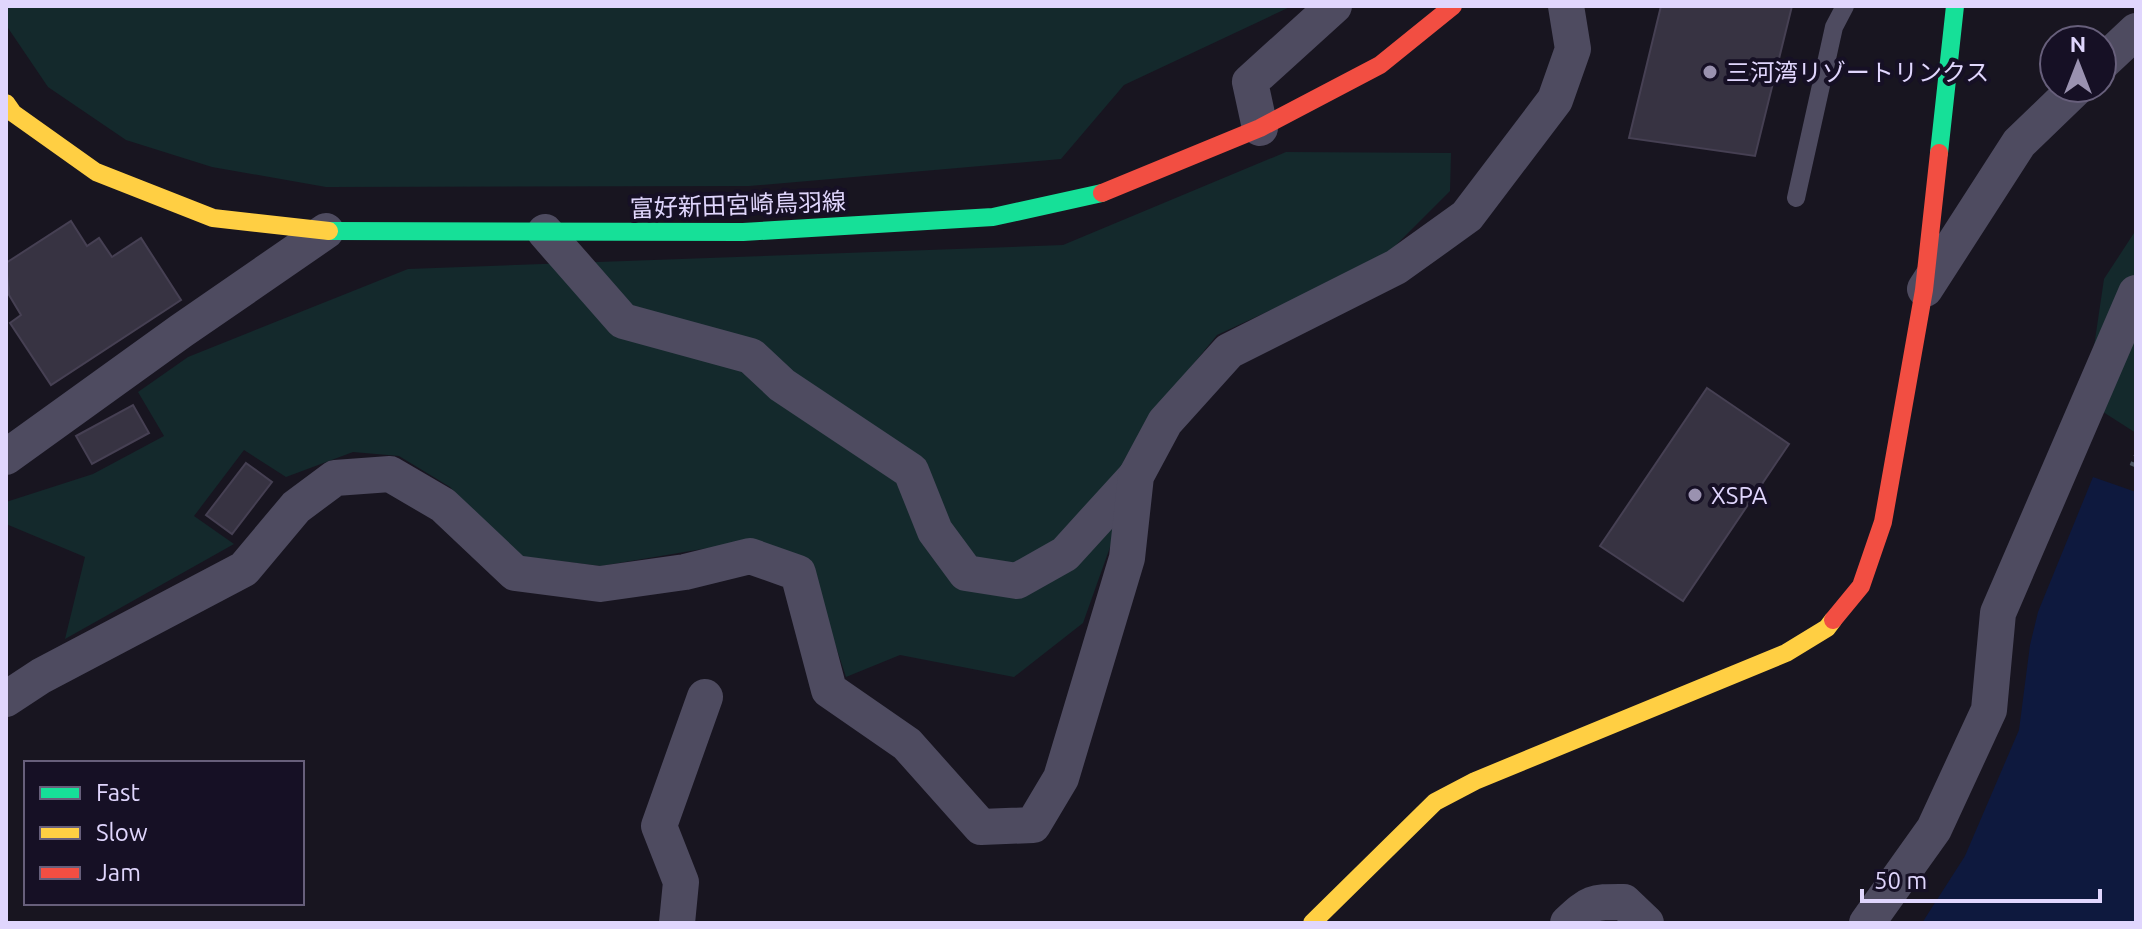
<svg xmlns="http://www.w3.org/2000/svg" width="2142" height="929" viewBox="0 0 2142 929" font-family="Ubuntu,'Noto Sans JP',sans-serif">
<rect width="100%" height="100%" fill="#181520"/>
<!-- green -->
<g fill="#14292c">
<path d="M6,6H1292L1124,85L1061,159L749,186L326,187L212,167L126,140L48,87L6,25Z"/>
<path d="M1286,152L1451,153L1450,191L1383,258L1217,335L1153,414L1124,460L1119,522L1083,623L1014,677L900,655L846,677L808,562L744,542L601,566L517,556L450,487L399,456L353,452L286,477L244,450L194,516L234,544L65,639L85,557L6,524V502L93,474L164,436L138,392L188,357L408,269L1063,245Z"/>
<path d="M2136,230V433L2086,401L2104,279Z"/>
</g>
<!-- water -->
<path fill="#0e193e" d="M2093,477L2136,492V923H1922L1965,856L2019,730L2030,645L2038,612Z"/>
<!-- building -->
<g fill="#373342" stroke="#464053" stroke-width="2">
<path d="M1661,6H1792L1755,156L1629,138Z"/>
<path d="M71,221L87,246L99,238L112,257L141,238L181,300L51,385L10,323L21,315L9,295L6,263Z"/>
<path d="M1707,388L1789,444L1683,601L1600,546Z"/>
<path d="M133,405L149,433L92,464L76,436Z"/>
<path d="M246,463L272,482L232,534L206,515Z"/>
</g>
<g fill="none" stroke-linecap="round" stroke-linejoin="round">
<!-- path -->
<path stroke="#495261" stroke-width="5" stroke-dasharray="4 6" stroke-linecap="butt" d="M2132,466L2136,456"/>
<!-- lane -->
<path stroke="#4e4b60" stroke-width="18" d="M1796,198L1834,27L1845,6"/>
<!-- street -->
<g stroke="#4e4b60" stroke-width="36">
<path d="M2102,63L2136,31"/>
<path d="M1260,128L1250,82L1334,6"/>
<path d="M545,232L623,321L751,356L782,385L911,471L935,531L966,573L1017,581L1065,554L1136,476"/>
<path d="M1925,289L2019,143L2076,88"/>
<path d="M6,457L181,331L326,231"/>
<path d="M6,699L41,676L244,569L296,507L335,478L390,474L443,505L515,573L600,584L685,572L750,556L798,573L829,690L907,744L981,827L1033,825L1061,778L1127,558L1136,476L1165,422L1229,351L1396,267L1467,216L1555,100L1573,49L1566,6"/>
<path d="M677,923L681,882L659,826L705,697"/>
<path d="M1568,923C1591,901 1593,902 1624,902L1646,923"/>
<path d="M1867,923L1934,829L1989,710L1998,613L2136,293"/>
</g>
<!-- fast -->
<g stroke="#16e098" stroke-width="18">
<path d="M1939,153L1955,6"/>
<path d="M329,231L743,232L993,217L1102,193"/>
</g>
<!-- slow -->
<g stroke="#ffcf43" stroke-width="18">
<path d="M6,103L13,113L96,172L213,218L329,231"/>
<path d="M1312,923L1435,802L1475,781L1786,653L1827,628L1833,620"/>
</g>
<!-- jam -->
<g stroke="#f24e42" stroke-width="18">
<path d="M1102,193L1260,128L1380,65L1453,6"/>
<path d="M1833,620L1861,586L1883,522L1924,290L1939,153"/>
</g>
</g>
<!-- markers -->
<g fill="#9a92b0" stroke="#161025" stroke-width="3">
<circle cx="1710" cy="72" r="8"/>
<circle cx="1695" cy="495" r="8"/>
</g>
<g text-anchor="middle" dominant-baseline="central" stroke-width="8" stroke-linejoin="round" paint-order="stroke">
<!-- poi labels -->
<g font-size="24" fill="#e0d6fd" stroke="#161025" text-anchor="start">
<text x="1726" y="72">三河湾リゾートリンクス</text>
<text x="1711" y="495">XSPA</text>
</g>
<!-- street labels -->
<g font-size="24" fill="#e0d6fd" stroke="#161025">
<text transform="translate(738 205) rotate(-2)">富好新田宮崎鳥羽線</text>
</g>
</g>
<!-- border -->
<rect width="2142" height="929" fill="none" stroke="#e0d6fd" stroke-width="16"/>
<!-- legend -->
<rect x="24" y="761" width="280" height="144" fill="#161025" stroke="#675f7b" stroke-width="2"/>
<rect x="40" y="787" width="40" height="12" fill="#16e098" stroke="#675f7b" stroke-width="2"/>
<text x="96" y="801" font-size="24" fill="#e0d6fd">Fast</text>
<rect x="40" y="827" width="40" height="12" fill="#ffcf43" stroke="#675f7b" stroke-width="2"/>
<text x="96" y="841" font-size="24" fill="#e0d6fd">Slow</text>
<rect x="40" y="867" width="40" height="12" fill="#f24e42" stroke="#675f7b" stroke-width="2"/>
<text x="96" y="881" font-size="24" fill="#e0d6fd">Jam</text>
<!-- north arrow -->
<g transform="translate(2078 64)"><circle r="38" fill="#161025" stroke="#675f7b" stroke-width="2"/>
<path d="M0-6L14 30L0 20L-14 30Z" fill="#9a92b0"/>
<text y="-12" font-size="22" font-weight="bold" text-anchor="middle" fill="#e0d6fd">N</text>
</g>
<!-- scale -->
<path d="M1862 889v12h238v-12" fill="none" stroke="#e0d6fd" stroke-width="4"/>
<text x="1874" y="889" font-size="24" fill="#e0d6fd" stroke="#161025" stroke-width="6" paint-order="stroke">50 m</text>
</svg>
